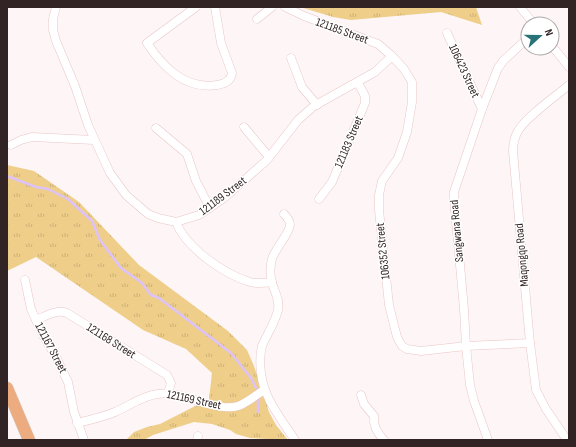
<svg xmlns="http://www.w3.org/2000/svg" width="576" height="447" viewBox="0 0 576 447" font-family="'Sofia Sans Condensed',sans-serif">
<defs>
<pattern id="grass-tufts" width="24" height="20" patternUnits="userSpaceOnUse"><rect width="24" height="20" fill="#eece89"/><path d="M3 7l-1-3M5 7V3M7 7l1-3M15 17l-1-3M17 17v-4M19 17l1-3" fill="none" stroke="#cdb176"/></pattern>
</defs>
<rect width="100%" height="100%" fill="#fef6f6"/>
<!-- grass -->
<g fill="url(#grass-tufts)">
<path d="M300,7H476L482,25L441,12L351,20L333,17Z"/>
<path d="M7,165L34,171L79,202L139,265L228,331L247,350L254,366L269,412L276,425L288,440L250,438L236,434L230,430L212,424L194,422L153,435L144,440H126L134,432L147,427L160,424L209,399L212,373L186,349L143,330L36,257L7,271Z"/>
</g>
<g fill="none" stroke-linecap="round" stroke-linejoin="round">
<!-- stream -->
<g stroke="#ddc3fa" stroke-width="2.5">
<path d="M7,176L36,187L48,189L68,199L92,221L100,240L121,268L142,283L151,295L159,298L231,353L251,378L256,388"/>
<path d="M258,398V412"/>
</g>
<!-- minor casing -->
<g stroke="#eac5c6" stroke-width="9">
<g id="minor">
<path d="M56,7L53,19V30L56,41L75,86L88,125L110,173L126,195L148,214L158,218L176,222L199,215L224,198L267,160L298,120L314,106L375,72L392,56"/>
<path d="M196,7L147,43C163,67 185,90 217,85C224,84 231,81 232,73L221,43L215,7"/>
<path d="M285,7L304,16L378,44L392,56L404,69L412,82V102L407,132L398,158L382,181L379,195V210L389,305L397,337L402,346L407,349L421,351L466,346L530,343"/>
<path d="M520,7L534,24"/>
<path d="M257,19L272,7"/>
<path d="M447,33L482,109"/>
<path d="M552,46L569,67"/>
<path d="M291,58L302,87L317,105"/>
<path d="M244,127L269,157"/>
<path d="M156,128L187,154L196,181L210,208"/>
<path d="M11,145L21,140L32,137L94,140"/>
<path d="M319,199L332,182L365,103V96L358,83"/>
<path d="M284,214C287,217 290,221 290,225C290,233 274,250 272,259C270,267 270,276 272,283C275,293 280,300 278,310C275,323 267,334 262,346C260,354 260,365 261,373C264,397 277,413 290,433"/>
<path d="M176,222C186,248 224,274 250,282C257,284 265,283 272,282"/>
<path d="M25,280L31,309L36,320L44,337L56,357L68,382L74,412L84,440"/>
<path d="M36,320C46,316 56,309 67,313L167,375L171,383L168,393"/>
<path d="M361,395L364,404L374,416C373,425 378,434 384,440"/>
<path d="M77,423C90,420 103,417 115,412C129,406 142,396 157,394C181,390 217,413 238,406C247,403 256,395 264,390"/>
<path d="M287,428L295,440"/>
<path d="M197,440L198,436"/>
<path d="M488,440L474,401L470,385L466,346L464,309L454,199V192L482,109L498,68L504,60L528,38"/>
<path d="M567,440L546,409L536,390L530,343L513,151C513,144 514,138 518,131C526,117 556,96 569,85"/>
</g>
</g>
<!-- primary casing -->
<g stroke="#d6d3d3" stroke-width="13">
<path id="primary" d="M7,388L29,440"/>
</g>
<!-- minor -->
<use href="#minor" stroke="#fff" stroke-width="8"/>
<!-- primary -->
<use href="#primary" stroke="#ecac80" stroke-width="12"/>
</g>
<g text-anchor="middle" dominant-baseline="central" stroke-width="3" stroke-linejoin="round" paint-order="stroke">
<!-- street labels -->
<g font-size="12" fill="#322425" stroke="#fff">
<text transform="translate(342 31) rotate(20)">121185 Street</text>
<text transform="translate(464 71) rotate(65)">106423 Street</text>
<text transform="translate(349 142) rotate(-67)">121183 Street</text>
<text transform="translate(223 196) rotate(-37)">121189 Street</text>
<text transform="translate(457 231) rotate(-95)">Sangwana Road</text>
<text transform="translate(383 251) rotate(-96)">106352 Street</text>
<text transform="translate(522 255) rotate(-95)">Maqongqo Road</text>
<text transform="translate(111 341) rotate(32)">121168 Street</text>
<text transform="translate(51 348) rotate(62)">121167 Street</text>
<text transform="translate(194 400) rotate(12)">121169 Street</text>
</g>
</g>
<!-- border -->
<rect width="576" height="447" fill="none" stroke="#322425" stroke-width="16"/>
<!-- north arrow -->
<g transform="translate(540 36) rotate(69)"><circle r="19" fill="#ffffff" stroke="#ada7a8"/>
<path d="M0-3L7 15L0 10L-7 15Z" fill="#297378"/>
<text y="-6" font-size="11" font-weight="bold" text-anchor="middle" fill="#322425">N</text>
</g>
</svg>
